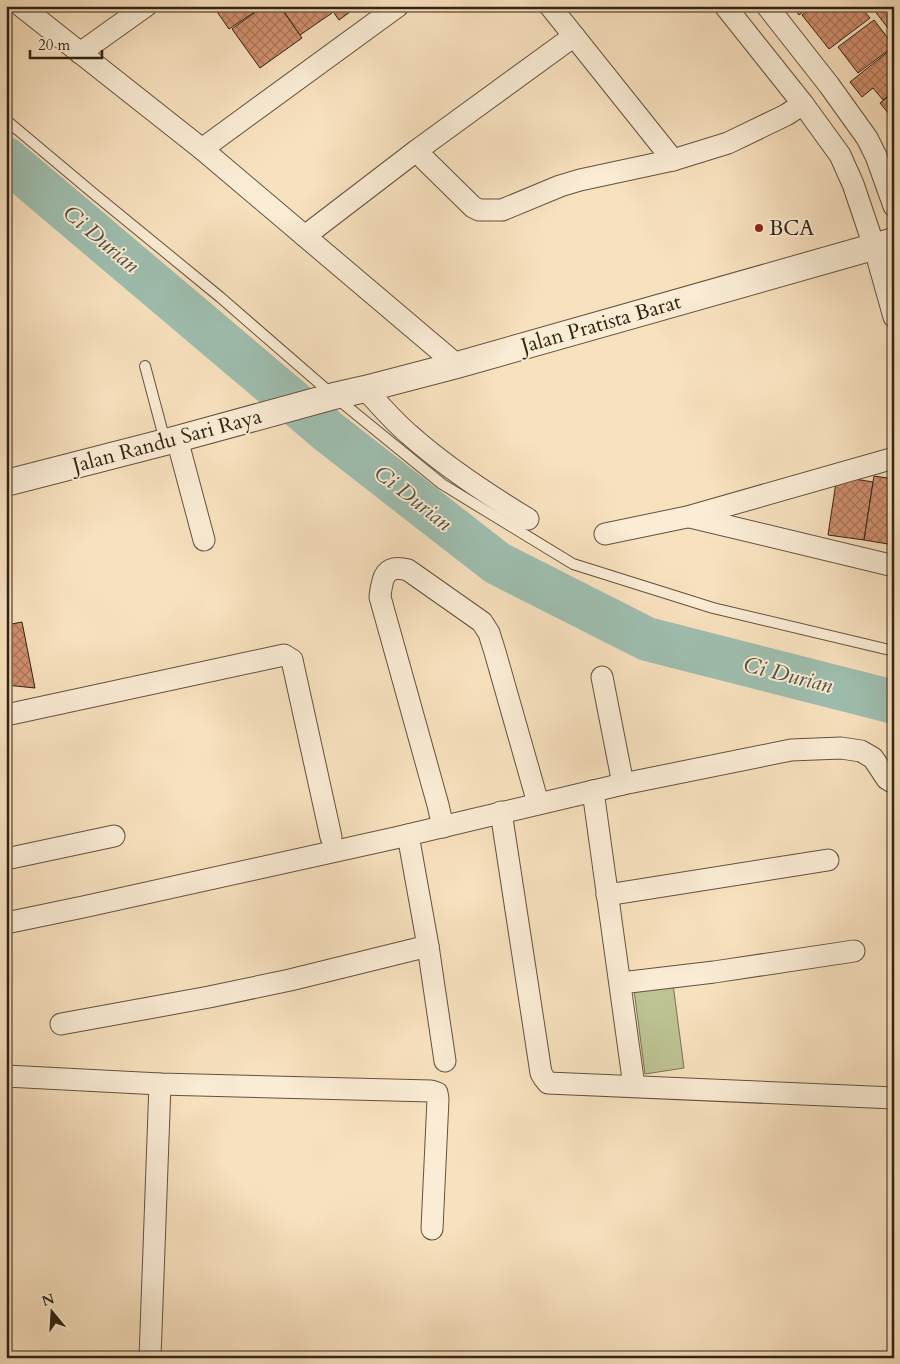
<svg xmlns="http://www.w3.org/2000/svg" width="900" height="1364" viewBox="0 0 900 1364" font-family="Cardo,serif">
<defs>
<pattern id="building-cross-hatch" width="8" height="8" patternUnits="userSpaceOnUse" patternTransform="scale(1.25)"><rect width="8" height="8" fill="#d1906f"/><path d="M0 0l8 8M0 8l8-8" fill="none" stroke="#aa755a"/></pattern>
</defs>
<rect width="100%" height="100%" fill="#f8e1bf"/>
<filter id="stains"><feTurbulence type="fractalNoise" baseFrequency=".004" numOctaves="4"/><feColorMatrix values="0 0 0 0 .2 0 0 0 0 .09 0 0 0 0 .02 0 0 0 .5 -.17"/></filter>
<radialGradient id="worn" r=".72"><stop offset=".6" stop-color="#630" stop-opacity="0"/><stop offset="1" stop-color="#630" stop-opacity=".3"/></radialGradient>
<!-- pitch -->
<path fill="#bdc392" stroke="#767352" d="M673,984L684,1068L645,1074L634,990Z"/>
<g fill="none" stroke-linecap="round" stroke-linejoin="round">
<!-- river -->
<path stroke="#9ebeaf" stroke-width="44" d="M6,159L330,433L497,563L647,639L894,702"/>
</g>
<!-- building -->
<g fill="url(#building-cross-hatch)" stroke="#302313">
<path d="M213,6H257L259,9L229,29Z"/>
<path d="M264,6H280L302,38L260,68L232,29Z"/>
<path d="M280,6H327L332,13L300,35Z"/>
<path d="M329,6H358L339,20Z"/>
<path d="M793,6H811L799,15Z"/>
<path d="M813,6H860L870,18L829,49L802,15Z"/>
<path d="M871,6H894V36Z"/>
<path d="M874,20L894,46L858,73L838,47Z"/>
<path d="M894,47V91L883,100L873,88L862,97L850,82Z"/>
<path d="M894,92V120L880,103Z"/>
<path d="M837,476L873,482L864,540L828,535Z"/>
<path d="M874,476L894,479V545L864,540Z"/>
<path d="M22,622L35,688L6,685V625Z"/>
</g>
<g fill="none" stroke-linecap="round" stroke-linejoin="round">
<!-- service casing -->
<g stroke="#62523e" stroke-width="12">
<g id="service">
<path d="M6,120L93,193L220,297L334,396L442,484L573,564L713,608L894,651"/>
<path d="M145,366L165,441"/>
</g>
</g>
<!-- minor casing -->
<g stroke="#62523e" stroke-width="23">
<g id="minor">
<path d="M21,6L202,149L457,365"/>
<path d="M550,6L673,160"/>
<path d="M725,6L803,104L840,155L853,184L874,246L894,317"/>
<path d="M767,6L829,85L867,138L876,156L894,206"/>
<path d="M80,53L146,6"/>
<path d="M202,149L398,6"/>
<path d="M416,151L473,207L479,210H502L560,186L580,180L673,160L728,143L786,115L803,104"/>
<path d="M305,236L416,151L574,36"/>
<path d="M365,389C380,405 394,422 411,436C447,468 487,494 528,519"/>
<path d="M177,439L204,540"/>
<path d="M690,517L894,566"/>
<path d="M605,534L687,517L894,458"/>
<path d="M602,677L623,784"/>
<path d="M6,715L284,655L292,660L331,837"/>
<path d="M593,791L634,1086"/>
<path d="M501,812L541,1073L544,1078L548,1083C664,1088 779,1094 894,1098"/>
<path d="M443,827L438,805L380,597C382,577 385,564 408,570L482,622L489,633L495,652L538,803"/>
<path d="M408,835L428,946L445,1061"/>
<path d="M6,859L114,836"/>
<path d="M607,895L828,860"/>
<path d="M6,923L83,907L395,838L623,784L791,750L841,748L861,751L873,758L887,779L894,783"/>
<path d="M621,983L714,972L854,951"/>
<path d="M61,1024L209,997L290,980L428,946"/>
<path d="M6,1076L160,1084L431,1091L437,1093L438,1099L432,1229"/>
<path d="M150,1358L160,1084"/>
</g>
</g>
<!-- tertiary casing -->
<g stroke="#62523e" stroke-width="28">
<path id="tertiary" d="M6,483L177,439L334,396L365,389L457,365L894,241"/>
</g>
<!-- service -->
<use href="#service" stroke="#faecd5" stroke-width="10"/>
<!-- minor -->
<use href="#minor" stroke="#faecd5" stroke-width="21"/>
<!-- tertiary -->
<use href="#tertiary" stroke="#faecd5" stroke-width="26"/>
</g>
<!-- markers -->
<circle fill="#8f2418" stroke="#faecd5" stroke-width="2" cx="759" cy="228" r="5"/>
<g text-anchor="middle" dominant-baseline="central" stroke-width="4" stroke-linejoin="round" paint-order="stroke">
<!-- poi labels -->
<g font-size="21" fill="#302313" stroke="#faecd5" text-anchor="start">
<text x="769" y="228">BCA</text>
</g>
<!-- street labels -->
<g font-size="21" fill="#302313" stroke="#faecd5">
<text transform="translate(601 324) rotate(-16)">Jalan Pratista Barat</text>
<text transform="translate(167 441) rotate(-15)">Jalan Randu Sari Raya</text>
</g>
<!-- water labels -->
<g font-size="22" font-style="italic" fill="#515242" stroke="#faecd5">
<text transform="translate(101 239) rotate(40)">Ci Durian</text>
<text transform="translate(413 498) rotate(38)">Ci Durian</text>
<text transform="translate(788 675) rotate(14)">Ci Durian</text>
</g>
</g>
<!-- margin -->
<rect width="900" height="1364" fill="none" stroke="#f8e1bf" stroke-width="25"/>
<rect x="8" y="8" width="885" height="1349" fill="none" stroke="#302313" stroke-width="2.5"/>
<rect x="12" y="12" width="875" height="1339" fill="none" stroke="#302313"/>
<!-- north arrow -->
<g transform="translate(52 1312) rotate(342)" stroke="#faecd5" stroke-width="4" paint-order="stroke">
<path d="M0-4L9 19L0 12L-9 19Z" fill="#302313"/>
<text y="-8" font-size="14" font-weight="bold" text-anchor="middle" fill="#302313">N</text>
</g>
<!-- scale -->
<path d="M30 50v8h72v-8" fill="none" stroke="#302313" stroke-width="2.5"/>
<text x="38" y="50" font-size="15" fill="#302313" stroke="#faecd5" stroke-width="4" paint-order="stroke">20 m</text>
<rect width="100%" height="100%" filter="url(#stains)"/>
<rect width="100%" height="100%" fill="url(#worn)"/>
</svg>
